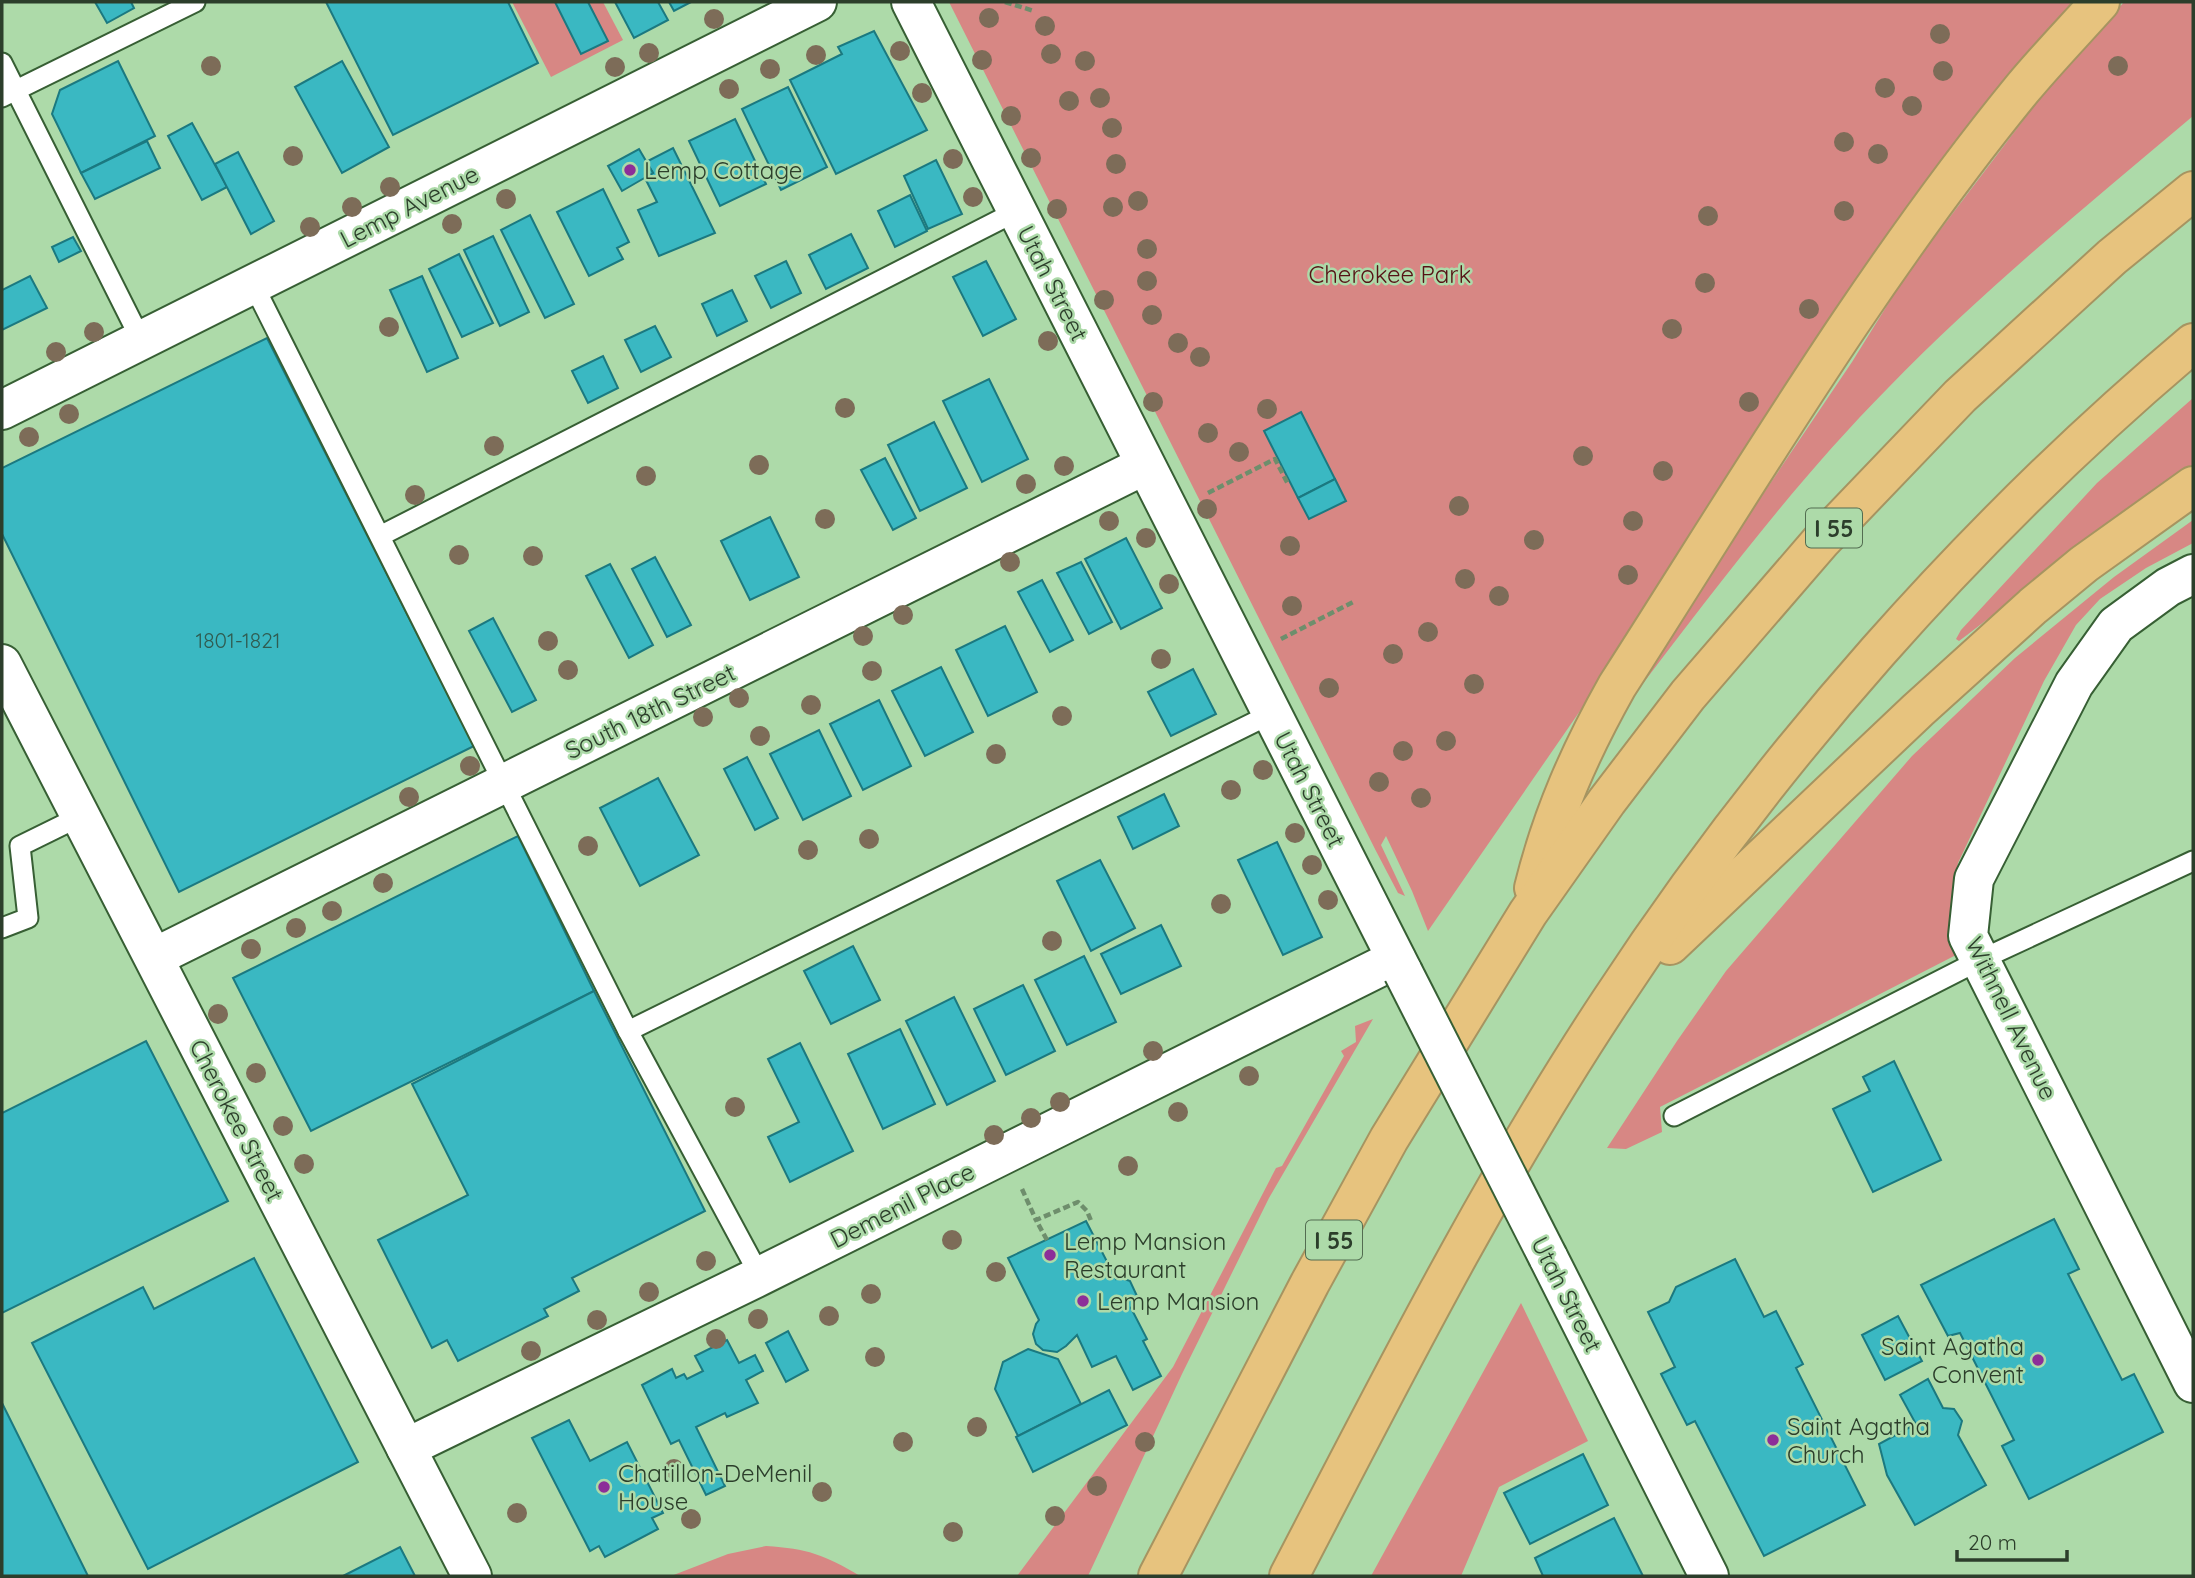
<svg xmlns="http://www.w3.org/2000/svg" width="2195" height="1578" viewBox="0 0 2195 1578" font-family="Quicksand,sans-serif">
<rect width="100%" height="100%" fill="#addaa9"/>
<!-- green -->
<g fill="#d78784">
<path d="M512,2H603L623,40L551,77Z"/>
<path d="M949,2H2079L1676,572L1428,931L1412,891L1386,836L1381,845L1405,896L1398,893L1376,851Z"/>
<path d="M2124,2H2193V116C2089,204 1983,290 1888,388C1793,484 1713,592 1631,699L1627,696L1852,362L1906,275L2050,85Z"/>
<path d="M2193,398V469L2085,544L1967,635L1959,641L1956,639L1961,630L2097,483Z"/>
<path d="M2193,520V543L2146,568L2100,599L2076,625L2044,681L1958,863L1951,916L1956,955L1660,1107L1662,1132L1626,1149L1607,1148L1677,1041L1726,971L1912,756L2015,658L2114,577Z"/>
<path d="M1373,1019L1269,1198L1182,1374L1088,1576H1017L1173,1367L1276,1168L1282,1166L1344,1056L1341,1051L1356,1042L1355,1026Z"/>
<path d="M1521,1303L1588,1441L1499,1487L1461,1576H1371Z"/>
<path d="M766,1546C808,1549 823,1554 860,1576H671L728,1554Z"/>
</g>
<!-- building -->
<g fill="#3ab8c2" stroke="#1b7980" stroke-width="2">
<path d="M95,2H131L134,8L107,23Z"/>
<path d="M326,2H508L538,63L393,135Z"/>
<path d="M555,2H588L608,41L581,54Z"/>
<path d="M615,2H658L668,20L634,38Z"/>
<path d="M669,2H691L674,11Z"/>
<path d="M874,31L927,130L836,174L790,80L842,54L838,47Z"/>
<path d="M118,61L155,136L81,173L52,114L60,90Z"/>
<path d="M342,61L389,147L342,173L295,87Z"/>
<path d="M788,87L827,167L781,190L742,109Z"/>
<path d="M735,119L766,184L720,206L689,141Z"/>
<path d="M192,123L227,187L202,200L168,136Z"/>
<path d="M147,141L160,168L95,199L81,173Z"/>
<path d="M673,148L715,233L659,256L638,210L657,202L645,178L653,173L646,162Z"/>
<path d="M639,149L653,173L622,191L608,166Z"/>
<path d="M238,152L274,221L251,234L215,164Z"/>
<path d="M936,160L962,214L928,229L904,176Z"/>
<path d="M603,189L629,242L617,248L623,259L589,276L557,212Z"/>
<path d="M910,195L927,231L895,247L878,211Z"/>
<path d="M530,215L574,304L545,318L501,230Z"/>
<path d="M851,234L868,268L826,289L809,255Z"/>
<path d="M493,236L529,312L500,326L464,250Z"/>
<path d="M73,237L81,251L59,262L52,247Z"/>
<path d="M459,254L493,323L462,337L429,269Z"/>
<path d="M786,261L801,293L771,308L755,276Z"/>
<path d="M986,261L1016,319L983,336L953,277Z"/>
<path d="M30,276L47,308L2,330V290Z"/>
<path d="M422,276L458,358L427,372L390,290Z"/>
<path d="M732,290L747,321L717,336L702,304Z"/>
<path d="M655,326L671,357L641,372L625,340Z"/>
<path d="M267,338L474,746L179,892L2,534V468Z"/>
<path d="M603,356L618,388L588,403L572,371Z"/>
<path d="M989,379L1028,459L982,482L943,401Z"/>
<path d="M1301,412L1335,479L1298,498L1264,431Z"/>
<path d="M934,422L967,488L920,511L888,445Z"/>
<path d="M885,458L916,518L893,530L861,470Z"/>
<path d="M1335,479L1346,501L1309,519L1298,498Z"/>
<path d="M770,517L799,577L750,600L721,541Z"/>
<path d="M1126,538L1162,608L1121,629L1085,559Z"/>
<path d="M655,557L691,625L667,637L632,569Z"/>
<path d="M1081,562L1112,622L1089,634L1057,573Z"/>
<path d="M610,564L653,645L629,658L586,576Z"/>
<path d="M1042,580L1073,640L1050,652L1018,592Z"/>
<path d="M493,618L536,700L512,712L469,631Z"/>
<path d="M1005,626L1037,692L988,716L956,650Z"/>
<path d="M941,667L973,732L925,756L892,691Z"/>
<path d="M1193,669L1216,714L1171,736L1148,692Z"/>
<path d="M879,700L911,766L863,790L830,724Z"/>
<path d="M819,730L851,796L803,820L770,754Z"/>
<path d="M747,757L778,818L755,830L724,769Z"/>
<path d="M658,778L699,855L640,886L600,808Z"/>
<path d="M1164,794L1179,826L1133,849L1118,817Z"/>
<path d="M518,836L594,991L311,1131L233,978Z"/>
<path d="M1277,842L1322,937L1283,955L1238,860Z"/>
<path d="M1100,860L1135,928L1091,951L1057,881Z"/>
<path d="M1161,925L1181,966L1121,994L1101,954Z"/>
<path d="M853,946L880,1000L831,1024L804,971Z"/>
<path d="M1084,956L1116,1022L1067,1045L1035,980Z"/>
<path d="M1023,985L1055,1051L1006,1075L974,1009Z"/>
<path d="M594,991L705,1211L572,1278L579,1291L544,1309L548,1316L458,1361L447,1340L432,1348L378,1240L468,1195L412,1084Z"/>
<path d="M954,997L995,1081L947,1105L906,1021Z"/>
<path d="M900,1029L935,1104L883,1129L848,1054Z"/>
<path d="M146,1041L228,1201L2,1313V1113Z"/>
<path d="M800,1043L853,1151L790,1182L768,1137L799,1122L768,1059Z"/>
<path d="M1894,1061L1941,1160L1873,1192L1833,1109L1870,1091L1863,1077Z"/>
<path d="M2054,1219L2079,1269L2068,1274L2122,1380L2134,1374L2163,1432L2029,1499L2002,1446L2014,1440L1960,1333L1948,1336L1921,1285Z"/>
<path d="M1086,1221L1116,1279L1119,1277L1130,1281L1137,1296L1131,1308L1147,1339L1143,1341L1161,1376L1133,1390L1116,1356L1092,1367L1077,1335L1066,1346L1057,1352L1043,1350L1036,1344L1033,1334L1036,1324L1039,1320L1008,1258Z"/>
<path d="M254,1258L358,1462L148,1569L32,1343L143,1287L154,1309Z"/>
<path d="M1735,1259L1764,1317L1776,1311L1803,1364L1796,1368L1865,1505L1764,1556L1695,1421L1687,1425L1661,1374L1675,1367L1648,1312L1669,1302L1676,1287Z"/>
<path d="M1898,1316L1922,1361L1885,1380L1862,1335Z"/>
<path d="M788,1331L808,1370L786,1382L766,1343Z"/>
<path d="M727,1340L739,1363L755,1355L763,1371L746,1380L758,1403L727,1417L725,1413L696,1427L725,1486L706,1495L679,1440L671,1444L642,1385L672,1369L676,1378L684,1374L687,1379L703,1371L695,1356Z"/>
<path d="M1028,1349L1058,1359L1081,1404L1018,1436L995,1389L1003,1362Z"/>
<path d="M1928,1379L1943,1408L1954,1409L1962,1421L1958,1435L1986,1485L1915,1525L1887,1475L1879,1444L1916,1424L1900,1395Z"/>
<path d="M1109,1390L1127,1425L1033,1472L1016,1437Z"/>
<path d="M2,1403L88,1576H2Z"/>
<path d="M569,1420L590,1461L627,1442L663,1513L652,1518L658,1529L605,1557L599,1546L590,1551L532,1438Z"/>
<path d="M1583,1454L1608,1505L1530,1544L1504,1493Z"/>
<path d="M1614,1518L1643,1576H1543L1535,1558Z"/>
<path d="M400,1547L415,1576H343Z"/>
</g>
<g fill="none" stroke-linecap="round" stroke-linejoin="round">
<!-- service casing -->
<g stroke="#375f34" stroke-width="23">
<g id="service">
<path d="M2,63L141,340"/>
<path d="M2,97L195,2"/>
<path d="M253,284L628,1031L760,1276"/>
<path d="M380,536L1017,211"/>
<path d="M2,928L28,918L20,846L81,816"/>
<path d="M628,1031L1271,714"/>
<path d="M1674,1116L1980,960L2193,861"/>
</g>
</g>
<!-- minor casing -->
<g stroke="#375f34" stroke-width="42">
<g id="minor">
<path d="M911,2L1403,972"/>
<path d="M2,410L817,2"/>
<path d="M2193,574L2168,587L2116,625L2074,684L1974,879L1968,936L2193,1383"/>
<path d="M155,957L1145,465"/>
<path d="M1548,1257L1709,1576"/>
<path d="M406,1448L760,1276L1396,959"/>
</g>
</g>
<!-- tertiary casing -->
<g stroke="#375f34" stroke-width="42">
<path id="tertiary" d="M2,664L472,1576"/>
</g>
<!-- motorway casing -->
<g stroke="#a69461" stroke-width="42">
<g id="motorway">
<path d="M1534,888C1552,815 1580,752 1617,686C1746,485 1870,275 2022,89C2047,59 2074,31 2100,2"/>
<path d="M1670,945L1918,710L2033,606L2084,564L2193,486"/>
<path d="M1158,1576L1310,1283L1389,1139L1528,913L1607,801L1688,695L1821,541L1960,396L2112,257L2193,191"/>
<path d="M1289,1576C1390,1382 1489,1185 1610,1002C1769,759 1971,530 2193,343"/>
</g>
</g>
<!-- path -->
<g stroke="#6e8e6c" stroke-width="4.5" stroke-dasharray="7 3.5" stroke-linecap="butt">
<path d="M1005,2L1034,11"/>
<path d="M1208,493L1275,459L1288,484"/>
<path d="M1281,639L1355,601"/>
<path d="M1022,1189L1036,1220"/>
<path d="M1047,1240L1036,1220L1078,1202L1087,1211L1092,1223"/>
</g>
<!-- service -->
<use href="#service" stroke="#fff" stroke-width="19"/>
<!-- minor -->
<use href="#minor" stroke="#fff" stroke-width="38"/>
<!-- tertiary -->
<use href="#tertiary" stroke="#fff" stroke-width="38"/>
<!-- motorway -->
<use href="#motorway" stroke="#e7c37e" stroke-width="38"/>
<!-- minor-bridge casing -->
<g stroke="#375f34" stroke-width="42" stroke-linecap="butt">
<path id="minor-bridge" d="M1403,972L1548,1257"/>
</g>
<!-- minor-bridge -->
<use href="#minor-bridge" stroke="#fff" stroke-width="38"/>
</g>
<!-- trees -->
<g fill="#7d6c58">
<circle cx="989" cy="18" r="10"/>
<circle cx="714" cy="19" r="10"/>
<circle cx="1045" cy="26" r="10"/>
<circle cx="1940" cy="34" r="10"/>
<circle cx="900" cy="51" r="10"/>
<circle cx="649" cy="53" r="10"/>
<circle cx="1051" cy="54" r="10"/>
<circle cx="816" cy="55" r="10"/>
<circle cx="982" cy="60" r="10"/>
<circle cx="1085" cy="61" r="10"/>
<circle cx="211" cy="66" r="10"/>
<circle cx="2118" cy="66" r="10"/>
<circle cx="615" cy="67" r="10"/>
<circle cx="770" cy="69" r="10"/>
<circle cx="1943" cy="71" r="10"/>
<circle cx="1885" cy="88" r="10"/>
<circle cx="729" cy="89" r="10"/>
<circle cx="922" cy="93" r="10"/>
<circle cx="1100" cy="98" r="10"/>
<circle cx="1069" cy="101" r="10"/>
<circle cx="1912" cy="106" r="10"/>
<circle cx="1011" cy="116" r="10"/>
<circle cx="1112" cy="128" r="10"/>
<circle cx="1844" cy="142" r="10"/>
<circle cx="1878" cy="154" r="10"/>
<circle cx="293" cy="156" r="10"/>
<circle cx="1031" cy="158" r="10"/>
<circle cx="953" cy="159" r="10"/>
<circle cx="1116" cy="164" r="10"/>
<circle cx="390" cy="187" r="10"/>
<circle cx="973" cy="197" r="10"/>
<circle cx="506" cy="199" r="10"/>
<circle cx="1138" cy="201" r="10"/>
<circle cx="352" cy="207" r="10"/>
<circle cx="1113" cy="207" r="10"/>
<circle cx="1057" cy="209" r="10"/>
<circle cx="1844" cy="211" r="10"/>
<circle cx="1708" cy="216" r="10"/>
<circle cx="452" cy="224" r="10"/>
<circle cx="310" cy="227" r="10"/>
<circle cx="1147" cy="249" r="10"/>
<circle cx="1147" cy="281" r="10"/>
<circle cx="1705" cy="283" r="10"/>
<circle cx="1104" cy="300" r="10"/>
<circle cx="1809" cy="309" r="10"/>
<circle cx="1152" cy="315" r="10"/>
<circle cx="389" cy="327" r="10"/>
<circle cx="1672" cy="329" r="10"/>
<circle cx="94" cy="332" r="10"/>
<circle cx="1048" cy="341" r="10"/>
<circle cx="1178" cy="343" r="10"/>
<circle cx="56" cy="352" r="10"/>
<circle cx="1200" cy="357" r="10"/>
<circle cx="1153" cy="402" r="10"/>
<circle cx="1749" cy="402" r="10"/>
<circle cx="845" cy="408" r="10"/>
<circle cx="1267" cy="409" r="10"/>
<circle cx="69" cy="414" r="10"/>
<circle cx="1208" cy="433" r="10"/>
<circle cx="29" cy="437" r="10"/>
<circle cx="494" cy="446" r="10"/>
<circle cx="1239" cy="452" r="10"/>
<circle cx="1583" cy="456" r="10"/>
<circle cx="759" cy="465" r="10"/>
<circle cx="1064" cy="466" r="10"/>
<circle cx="1663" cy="471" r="10"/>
<circle cx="646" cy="476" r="10"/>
<circle cx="1026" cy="484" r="10"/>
<circle cx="415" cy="495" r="10"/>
<circle cx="1459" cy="506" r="10"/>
<circle cx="1207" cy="509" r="10"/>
<circle cx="825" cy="519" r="10"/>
<circle cx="1109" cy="521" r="10"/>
<circle cx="1633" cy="521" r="10"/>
<circle cx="1146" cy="538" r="10"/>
<circle cx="1534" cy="540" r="10"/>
<circle cx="1290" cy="546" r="10"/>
<circle cx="459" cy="555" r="10"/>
<circle cx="533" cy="556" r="10"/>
<circle cx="1010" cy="562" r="10"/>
<circle cx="1628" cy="575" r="10"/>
<circle cx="1465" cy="579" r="10"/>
<circle cx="1169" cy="584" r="10"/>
<circle cx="1499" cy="596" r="10"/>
<circle cx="1292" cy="606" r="10"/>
<circle cx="903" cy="615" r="10"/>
<circle cx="1428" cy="632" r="10"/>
<circle cx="863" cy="636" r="10"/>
<circle cx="548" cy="641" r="10"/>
<circle cx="1393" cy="654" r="10"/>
<circle cx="1161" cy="659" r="10"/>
<circle cx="568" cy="670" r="10"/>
<circle cx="872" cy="671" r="10"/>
<circle cx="1474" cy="684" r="10"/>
<circle cx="1329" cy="688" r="10"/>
<circle cx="739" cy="698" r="10"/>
<circle cx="811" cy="705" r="10"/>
<circle cx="1062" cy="716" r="10"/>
<circle cx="703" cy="717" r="10"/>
<circle cx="760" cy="736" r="10"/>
<circle cx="1446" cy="741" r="10"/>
<circle cx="1403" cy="751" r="10"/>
<circle cx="996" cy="754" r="10"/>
<circle cx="470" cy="766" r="10"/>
<circle cx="1263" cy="770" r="10"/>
<circle cx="1379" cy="782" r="10"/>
<circle cx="1231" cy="790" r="10"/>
<circle cx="409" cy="797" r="10"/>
<circle cx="1421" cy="798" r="10"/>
<circle cx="1295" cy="833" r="10"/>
<circle cx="869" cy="839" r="10"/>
<circle cx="588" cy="846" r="10"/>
<circle cx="808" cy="850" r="10"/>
<circle cx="1312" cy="865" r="10"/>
<circle cx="383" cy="883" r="10"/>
<circle cx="1328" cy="900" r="10"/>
<circle cx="1221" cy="904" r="10"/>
<circle cx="332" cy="911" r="10"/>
<circle cx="296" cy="928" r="10"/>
<circle cx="1052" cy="941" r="10"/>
<circle cx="251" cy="949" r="10"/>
<circle cx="218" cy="1014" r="10"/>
<circle cx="1153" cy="1051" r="10"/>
<circle cx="256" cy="1073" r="10"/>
<circle cx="1249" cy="1076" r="10"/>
<circle cx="1060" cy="1102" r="10"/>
<circle cx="735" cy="1107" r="10"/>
<circle cx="1178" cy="1112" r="10"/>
<circle cx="1031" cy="1118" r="10"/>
<circle cx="283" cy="1126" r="10"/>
<circle cx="994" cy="1135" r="10"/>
<circle cx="304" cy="1164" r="10"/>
<circle cx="1128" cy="1166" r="10"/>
<circle cx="952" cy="1240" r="10"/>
<circle cx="706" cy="1261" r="10"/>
<circle cx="996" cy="1272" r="10"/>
<circle cx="649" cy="1292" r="10"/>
<circle cx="871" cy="1294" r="10"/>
<circle cx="829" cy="1316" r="10"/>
<circle cx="758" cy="1319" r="10"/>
<circle cx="597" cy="1320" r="10"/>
<circle cx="716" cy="1339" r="10"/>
<circle cx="531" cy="1351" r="10"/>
<circle cx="875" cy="1357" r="10"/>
<circle cx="977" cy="1427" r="10"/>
<circle cx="903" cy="1442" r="10"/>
<circle cx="1145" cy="1442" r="10"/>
<circle cx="674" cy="1469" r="10"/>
<circle cx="1097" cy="1486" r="10"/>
<circle cx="822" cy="1492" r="10"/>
<circle cx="517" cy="1513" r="10"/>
<circle cx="1055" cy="1516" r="10"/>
<circle cx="691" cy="1519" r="10"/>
<circle cx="953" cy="1532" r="10"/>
</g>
<!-- markers -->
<g fill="#8c2e99" stroke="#addaa9" stroke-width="2.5">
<circle cx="630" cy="170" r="7"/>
<circle cx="1050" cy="1255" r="7"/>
<circle cx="1083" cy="1301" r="7"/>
<circle cx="2038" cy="1360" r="7"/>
<circle cx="1773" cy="1440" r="7"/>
<circle cx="604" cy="1487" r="7"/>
</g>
<g text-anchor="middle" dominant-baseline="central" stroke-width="5" stroke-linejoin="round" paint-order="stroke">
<!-- number labels -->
<g font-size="21" fill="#305c51">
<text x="238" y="640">1801-1821</text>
</g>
<!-- shield labels -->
<g fill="#addaa9" stroke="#536d51" stroke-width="2">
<rect x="1806" y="508.5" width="56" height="39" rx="5"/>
<rect x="1306" y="1220.5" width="56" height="39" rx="5"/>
</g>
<g font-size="23" font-weight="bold" fill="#2c3e2b">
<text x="1834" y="528">I 55</text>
<text x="1334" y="1240">I 55</text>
</g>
<!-- poi labels -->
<g font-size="24" fill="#2c3e2b" stroke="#addaa9" text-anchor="start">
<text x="644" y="170">Lemp Cottage</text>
<text x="1064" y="1241">Lemp Mansion<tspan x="1064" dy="28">Restaurant</tspan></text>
<text x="1097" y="1301">Lemp Mansion</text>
<text x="2024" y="1346" text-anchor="end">Saint Agatha<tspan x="2024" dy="28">Convent</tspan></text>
<text x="1787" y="1426">Saint Agatha<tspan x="1787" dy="28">Church</tspan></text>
<text x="618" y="1473">Chatillon-DeMenil<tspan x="618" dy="28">House</tspan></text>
</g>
<!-- street labels -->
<g font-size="24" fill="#2c3e2b" stroke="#addaa9">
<text transform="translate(409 206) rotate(-27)">Lemp Avenue</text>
<text transform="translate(1053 283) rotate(63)">Utah Street</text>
<text transform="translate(650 711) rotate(-26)">South 18th Street</text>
<text transform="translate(1310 789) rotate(63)">Utah Street</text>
<text transform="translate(2012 1018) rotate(64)">Withnell Avenue</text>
<text transform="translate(237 1120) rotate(63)">Cherokee Street</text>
<text transform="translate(902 1205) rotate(-27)">Demenil Place</text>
<text transform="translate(1567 1294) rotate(63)">Utah Street</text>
</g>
<!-- park labels -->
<g font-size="24" fill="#561215" stroke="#addaa9">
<text x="1390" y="274">Cherokee Park</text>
</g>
</g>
<!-- border -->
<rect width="2195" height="1578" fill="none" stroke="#2c3e2b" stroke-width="7"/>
<!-- scale -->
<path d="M1957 1550v10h110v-10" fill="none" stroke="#2c3e2b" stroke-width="3.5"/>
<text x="1968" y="1550" font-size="21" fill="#2c3e2b" stroke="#addaa9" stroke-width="5" paint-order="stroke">20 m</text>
</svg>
